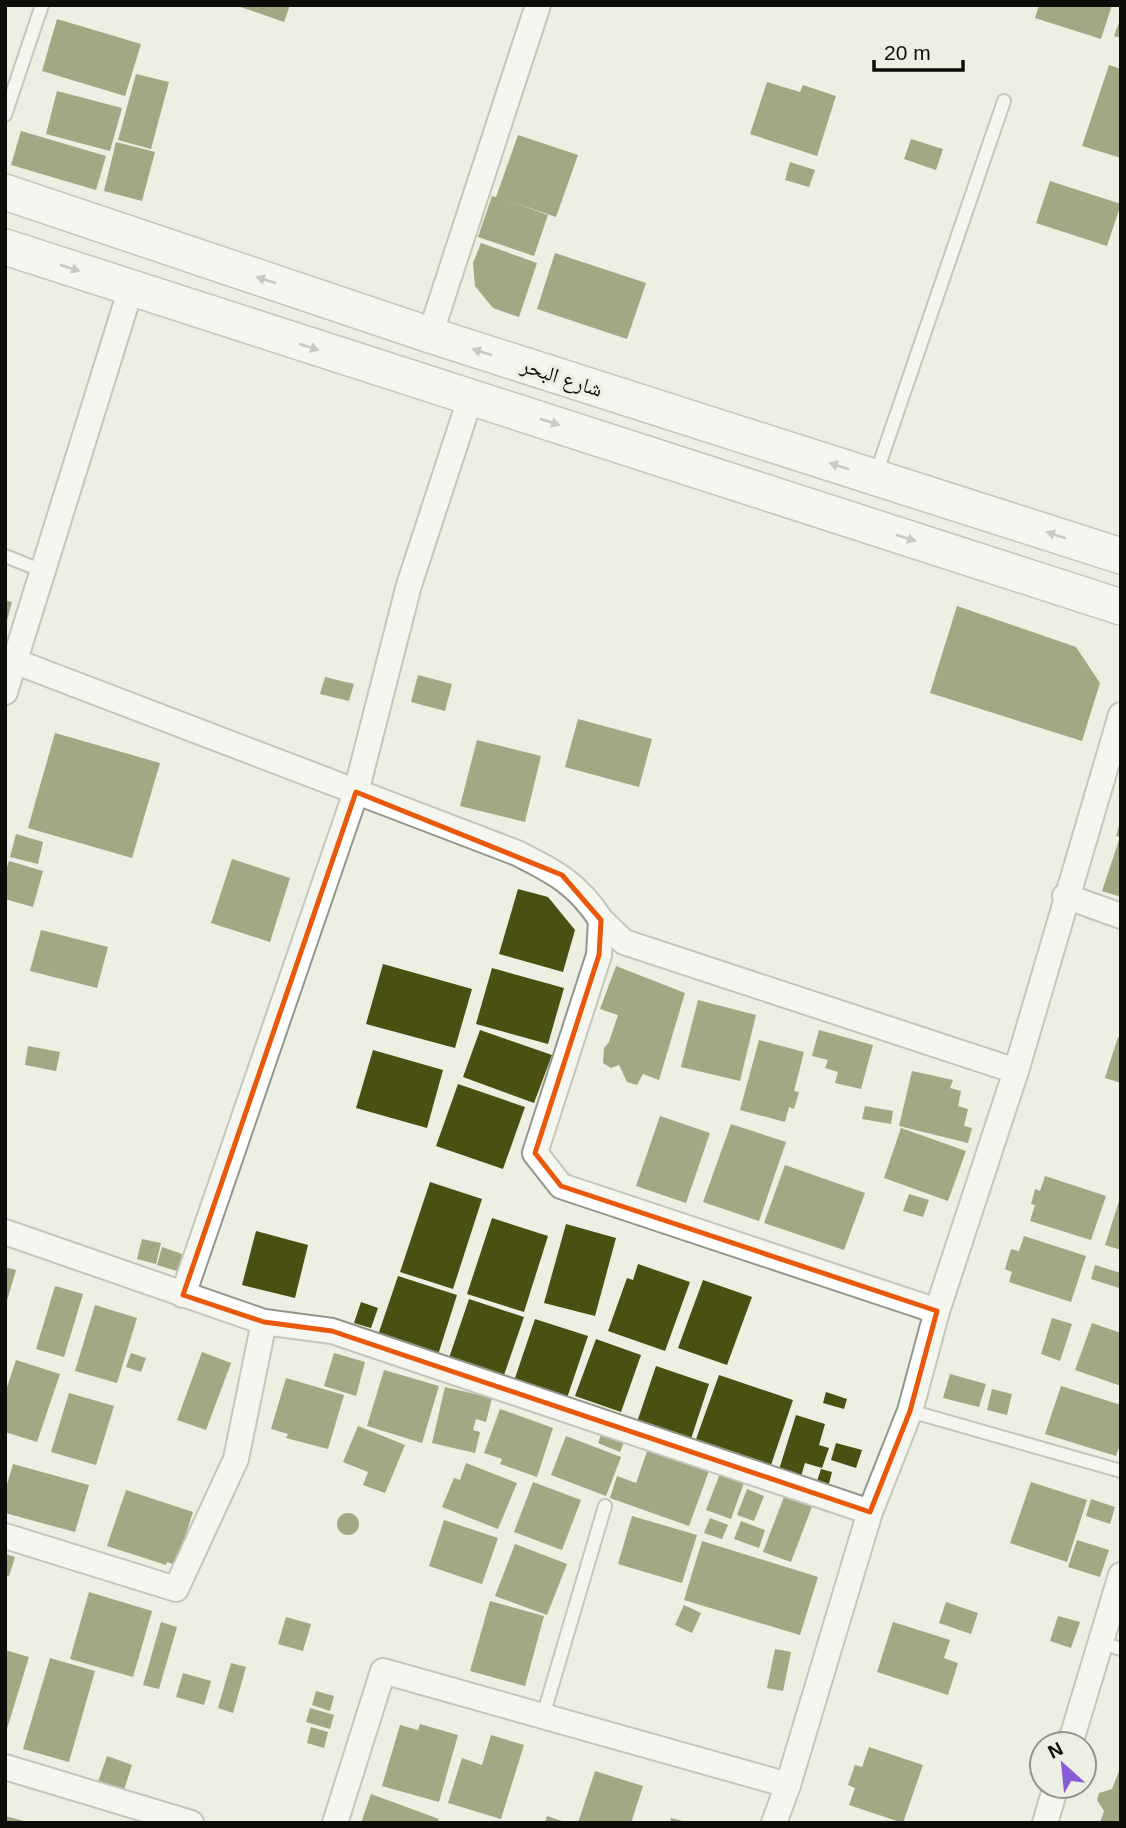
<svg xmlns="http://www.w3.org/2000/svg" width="1126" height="1828" viewBox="0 0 1126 1828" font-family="Helvetica,'Noto Naskh Arabic',sans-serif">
<rect width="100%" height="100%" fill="#ecefe2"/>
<!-- building -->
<g fill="#495011">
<path d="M235,5H290L284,22Z"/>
<path d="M1039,5H1112L1101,39L1035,18Z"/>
<path d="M1121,17V38L1114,36Z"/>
<path d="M57,19L141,44L125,96L42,71Z"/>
<path d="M1109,65L1121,69V158L1082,146Z"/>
<path d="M136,74L169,82L151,149L118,140Z"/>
<path d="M767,82L800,92L803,85L836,96L817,156L750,134Z"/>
<path d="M57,91L122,108L110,151L46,134Z"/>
<path d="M21,131L106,156L96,190L11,165Z"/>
<path d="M518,135L578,155L556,217L501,198L548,215L534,256L478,237L492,196L496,197Z"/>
<path d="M911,139L943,149L936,170L904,159Z"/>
<path d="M116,142L155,152L142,201L104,191Z"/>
<path d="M790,162L815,170L809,187L785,180Z"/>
<path d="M1050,181L1121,204L1107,246L1036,223Z"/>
<path d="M481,243L537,263L519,317L493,308L475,286L473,263Z"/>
<path d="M555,253L646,283L627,339L537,309Z"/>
<path d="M5,600L12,602L6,624H5Z"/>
<path d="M957,606L1076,647L1100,683L1082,741L930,693Z"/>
<path d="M418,675L452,684L445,711L411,702Z"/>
<path d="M325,677L354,684L349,701L320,694Z"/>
<path d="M578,719L652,739L639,787L565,767Z"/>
<path d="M55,733L160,763L132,858L28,828Z"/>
<path d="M477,740L541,756L525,822L460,806Z"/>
<path d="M1120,822H1121V897L1102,891L1120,837L1116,836Z"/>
<path d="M16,834L43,842L38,864L10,857Z"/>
<path d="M232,859L290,878L270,942L211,923Z"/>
<path d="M9,861L43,871L33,907L5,899V873Z"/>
<path d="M518,889L548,897L575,930L563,972L499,954Z"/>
<path d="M41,930L108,947L97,988L30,971Z"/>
<path d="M383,964L472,989L455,1048L366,1024Z"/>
<path d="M616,966L685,993L659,1080L643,1074L637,1085L627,1082L619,1065L611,1068L603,1063L604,1048L609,1042L618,1015L600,1009Z"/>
<path d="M492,968L564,988L548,1044L476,1024Z"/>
<path d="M698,1000L756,1015L740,1081L681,1067Z"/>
<path d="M480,1030L552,1055L534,1103L463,1077Z"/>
<path d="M819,1030L873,1045L861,1089L835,1083L838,1072L825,1068L828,1060L812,1056Z"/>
<path d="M1118,1037L1121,1038V1083L1105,1078Z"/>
<path d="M759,1040L804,1052L794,1091L799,1092L794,1109L789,1107L785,1122L740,1110Z"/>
<path d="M28,1046L60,1052L56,1071L25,1065Z"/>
<path d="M373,1050L443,1070L427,1128L356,1108Z"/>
<path d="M912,1071L953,1080L950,1088L961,1091L958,1106L968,1109L964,1126L972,1128L968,1143L899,1126Z"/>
<path d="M458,1084L525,1107L503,1169L436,1146Z"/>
<path d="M865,1106L893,1111L891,1124L862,1119Z"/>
<path d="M660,1116L710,1133L686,1203L636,1186Z"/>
<path d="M731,1124L786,1142L759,1221L703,1202Z"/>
<path d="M901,1128L966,1151L948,1201L884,1178Z"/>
<path d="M785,1165L865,1193L844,1250L764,1223Z"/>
<path d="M1045,1176L1106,1196L1091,1240L1030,1221L1035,1205L1031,1204L1035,1189L1040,1191Z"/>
<path d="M430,1182L482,1199L453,1289L400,1272Z"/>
<path d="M909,1194L929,1200L923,1217L903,1211Z"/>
<path d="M1120,1198H1121V1250L1105,1245Z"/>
<path d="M492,1218L548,1236L524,1312L467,1294Z"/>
<path d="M566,1224L616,1238L595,1316L544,1303Z"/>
<path d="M256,1231L308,1245L295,1298L242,1285Z"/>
<path d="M1024,1236L1086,1256L1071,1302L1009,1282L1012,1272L1005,1269L1011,1249L1019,1251Z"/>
<path d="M142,1239L161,1243L156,1264L137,1259Z"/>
<path d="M162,1247L185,1255L180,1272L157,1265Z"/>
<path d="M638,1264L690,1282L665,1351L608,1331L627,1278L633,1280Z"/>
<path d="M1095,1265L1121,1273L1119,1288L1091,1279Z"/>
<path d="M5,1267L16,1270L6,1304H5Z"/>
<path d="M398,1276L457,1295L437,1358L377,1338Z"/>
<path d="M703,1280L752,1297L727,1365L678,1348Z"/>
<path d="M55,1286L83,1294L64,1357L36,1349Z"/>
<path d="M469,1299L524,1317L503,1378L448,1361Z"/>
<path d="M361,1302L378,1308L371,1328L354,1323Z"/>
<path d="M95,1305L137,1318L117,1383L75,1371Z"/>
<path d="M1052,1318L1072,1324L1060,1361L1041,1354Z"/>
<path d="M535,1319L588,1336L567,1398L514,1381Z"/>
<path d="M1092,1323L1121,1333V1386L1075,1370Z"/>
<path d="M596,1339L641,1355L621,1412L575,1396Z"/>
<path d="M202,1352L231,1363L206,1430L177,1420Z"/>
<path d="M131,1353L146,1358L141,1372L126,1367Z"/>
<path d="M334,1353L365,1362L356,1396L324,1386Z"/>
<path d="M16,1360L60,1374L37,1442L5,1432V1393Z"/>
<path d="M656,1366L709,1384L690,1442L636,1425Z"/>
<path d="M384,1370L439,1386L422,1443L367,1426Z"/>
<path d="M950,1374L986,1384L979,1407L943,1398Z"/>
<path d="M719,1375L793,1400L770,1468L695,1442Z"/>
<path d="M286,1378L344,1395L328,1449L286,1438L288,1434L271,1429Z"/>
<path d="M1061,1386L1121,1405V1442L1116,1456L1045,1434Z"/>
<path d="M445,1387L492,1398L486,1422L476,1419L473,1430L480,1432L475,1453L432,1443Z"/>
<path d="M992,1389L1012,1394L1007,1415L987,1410Z"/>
<path d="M826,1392L847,1399L844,1409L823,1403Z"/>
<path d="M69,1393L114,1406L96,1465L51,1452Z"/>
<path d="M500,1409L553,1428L537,1477L500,1464L502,1459L484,1453Z"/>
<path d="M796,1415L825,1424L819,1445L829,1448L822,1468L805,1463L799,1483L777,1476Z"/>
<path d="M358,1426L405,1445L385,1493L363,1485L368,1472L343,1462Z"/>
<path d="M604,1426L627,1434L620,1452L598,1443Z"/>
<path d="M566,1436L621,1457L606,1496L551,1475Z"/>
<path d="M836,1443L862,1450L856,1468L831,1460Z"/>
<path d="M649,1446L710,1468L689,1526L610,1498L617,1476L636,1483Z"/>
<path d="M466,1463L517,1483L498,1529L442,1507L454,1478L460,1480Z"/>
<path d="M13,1464L89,1485L75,1532L5,1513V1491Z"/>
<path d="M821,1469L832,1472L827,1491L815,1487Z"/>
<path d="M721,1471L745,1480L731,1519L706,1510Z"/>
<path d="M533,1482L581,1500L562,1550L514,1532Z"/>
<path d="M1031,1482L1087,1500L1067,1562L1010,1543Z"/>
<path d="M747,1489L764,1496L754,1521L737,1515Z"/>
<path d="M126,1490L193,1512L176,1565L167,1562L166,1565L107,1546Z"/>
<path d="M785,1494L813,1504L791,1562L763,1552Z"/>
<path d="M1091,1499L1115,1507L1110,1524L1086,1516Z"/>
<circle cx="348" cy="1524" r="11"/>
<path d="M632,1516L697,1535L682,1583L618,1564Z"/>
<path d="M710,1518L728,1525L722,1539L704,1533Z"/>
<path d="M444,1520L498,1538L482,1584L429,1566Z"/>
<path d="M741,1521L765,1530L759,1548L734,1539Z"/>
<path d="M1077,1540L1109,1550L1100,1577L1068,1567Z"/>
<path d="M702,1541L818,1577L800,1635L684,1600Z"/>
<path d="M515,1544L567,1564L547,1615L495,1596Z"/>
<path d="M5,1554L15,1557L9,1576L5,1575Z"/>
<path d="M89,1592L152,1611L133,1677L70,1659Z"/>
<path d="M490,1601L544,1616L525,1686L470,1671Z"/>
<path d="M946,1602L978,1613L971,1634L939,1623Z"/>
<path d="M684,1605L701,1613L692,1633L675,1625Z"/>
<path d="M1058,1616L1080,1622L1071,1648L1050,1641Z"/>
<path d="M286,1617L311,1624L303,1651L278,1644Z"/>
<path d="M161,1622L177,1627L159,1689L143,1685Z"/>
<path d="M893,1622L950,1640L944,1658L958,1663L948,1695L877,1672Z"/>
<path d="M775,1649L791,1652L783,1691L767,1688Z"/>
<path d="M5,1650L29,1657L6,1732H5Z"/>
<path d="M50,1658L95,1671L69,1762L23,1749Z"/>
<path d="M231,1663L246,1667L233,1713L218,1708Z"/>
<path d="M183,1673L211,1681L204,1705L176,1697Z"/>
<path d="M316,1691L334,1696L330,1711L312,1705Z"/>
<path d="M310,1708L334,1715L330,1729L306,1722Z"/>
<path d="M420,1724L458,1735L439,1802L382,1786L400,1725L418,1730Z"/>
<path d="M311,1727L328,1732L324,1748L307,1743Z"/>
<path d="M491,1735L524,1745L501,1819L448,1803L462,1758L482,1765Z"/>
<path d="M869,1747L923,1765L903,1823L849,1805L855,1788L848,1785L855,1765L862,1767Z"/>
<path d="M107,1756L132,1765L124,1790L98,1782Z"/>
<path d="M1121,1766V1823H1100L1104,1811L1097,1800L1099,1793L1112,1789Z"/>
<path d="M595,1771L643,1786L631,1823H578Z"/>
<path d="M371,1794L439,1819L437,1823H361Z"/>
<path d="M5,1816L28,1822V1823H5Z"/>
<path d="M547,1816L565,1822V1823H545Z"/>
<path d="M671,1818L686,1822V1823H670Z"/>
</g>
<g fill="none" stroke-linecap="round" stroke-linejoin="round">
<!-- lane casing -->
<g stroke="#93968a" stroke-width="16">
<g id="lane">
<path d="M5,115L42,5"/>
<path d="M875,477L1004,101"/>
<path d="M5,556L43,571"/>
<path d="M910,1411L1121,1471"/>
<path d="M1102,1643L1121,1649"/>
<path d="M543,1716L605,1506"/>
</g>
</g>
<!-- street casing -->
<g stroke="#93968a" stroke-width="28">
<g id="street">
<path d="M430,335L538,5"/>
<path d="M14,661L517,853C555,872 578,884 601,920"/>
<path d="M5,692L131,288"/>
<path d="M1065,896L1121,916"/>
<path d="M5,1232L264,1322L332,1331L870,1512"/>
<path d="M183,1295L356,792L409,585L471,396"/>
<path d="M937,1311L561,1186L535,1153L599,955L601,920L624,942L1016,1071"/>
<path d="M5,1536L176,1589L236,1459L264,1322"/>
<path d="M1070,1744L1121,1575"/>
<path d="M5,1767L191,1823"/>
<path d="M335,1823L383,1671L788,1785"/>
<path d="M774,1823L788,1785L870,1512L910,1411L937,1311L1016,1071L1121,715"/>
<path d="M1045,1823L1056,1786"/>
</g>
</g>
<!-- secondary casing -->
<g stroke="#93968a" stroke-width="38">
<g id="secondary">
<path d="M5,192L430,335L1121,556"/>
<path d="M5,247L1121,607"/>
</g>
</g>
<!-- lane -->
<use href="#lane" stroke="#fff" stroke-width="12"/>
<!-- street -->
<use href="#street" stroke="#fff" stroke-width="24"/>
<!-- secondary -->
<use href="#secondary" stroke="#fff" stroke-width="35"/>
</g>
<!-- one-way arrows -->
<defs><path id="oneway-solid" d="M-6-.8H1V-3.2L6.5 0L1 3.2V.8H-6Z" transform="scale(1.75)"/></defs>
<g fill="#9e9e9d">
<use href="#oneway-solid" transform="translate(70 268) rotate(18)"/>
<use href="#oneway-solid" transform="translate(266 280) rotate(-162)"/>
<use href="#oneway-solid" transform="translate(309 347) rotate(18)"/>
<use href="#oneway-solid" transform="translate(482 352) rotate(-162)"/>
<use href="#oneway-solid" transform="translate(550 422) rotate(18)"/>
<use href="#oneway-solid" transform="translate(839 466) rotate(-162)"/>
<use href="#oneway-solid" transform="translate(1056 535) rotate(-162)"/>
<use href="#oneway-solid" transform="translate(906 538) rotate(18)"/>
</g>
<!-- marked area -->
<path d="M0 0H1126V1828H0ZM356,792L562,875L601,920L599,955L535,1153L561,1186L937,1311L910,1411L870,1512L332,1331L264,1322L183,1295Z" fill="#ecefe2" fill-opacity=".55" fill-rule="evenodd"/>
<path fill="none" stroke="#e8590c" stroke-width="5" stroke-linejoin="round" d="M356,792L562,875L601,920L599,955L535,1153L561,1186L937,1311L910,1411L870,1512L332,1331L264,1322L183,1295Z"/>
<g text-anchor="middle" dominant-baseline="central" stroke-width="7" stroke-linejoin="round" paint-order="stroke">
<!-- street labels -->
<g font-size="21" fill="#0d0d09" stroke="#ecefe2">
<text transform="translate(562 377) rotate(18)">شارع البحر</text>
</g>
</g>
<!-- border -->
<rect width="1126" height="1828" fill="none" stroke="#0d0d09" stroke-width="14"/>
<!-- north arrow -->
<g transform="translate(1063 1765) rotate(333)"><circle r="33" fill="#ecefe2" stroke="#93958b" stroke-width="2"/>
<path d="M0-5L12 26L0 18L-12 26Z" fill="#875dd7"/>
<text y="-10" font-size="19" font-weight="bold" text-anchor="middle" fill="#0d0d09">N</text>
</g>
<!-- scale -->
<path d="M874 60v10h89v-10" fill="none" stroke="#0d0d09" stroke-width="3.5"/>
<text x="884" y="60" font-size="21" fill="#0d0d09" stroke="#ecefe2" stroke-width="5" paint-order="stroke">20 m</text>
</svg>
